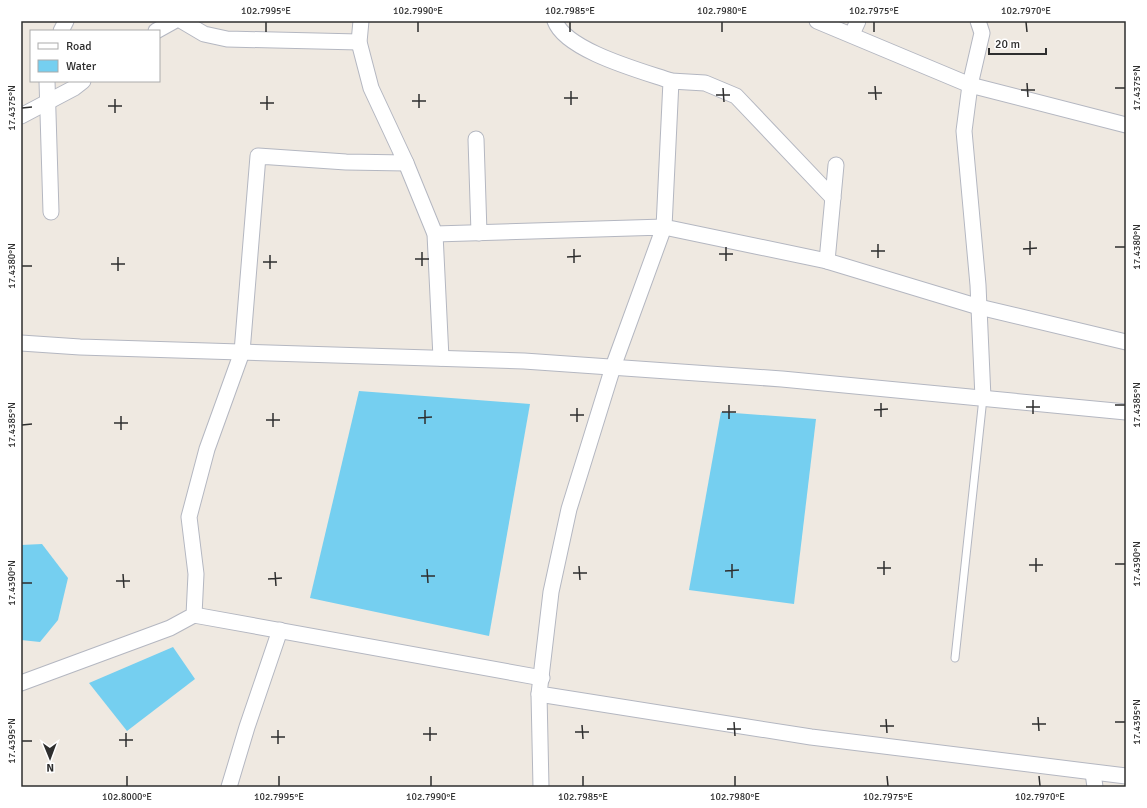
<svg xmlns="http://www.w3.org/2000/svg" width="1147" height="808" viewBox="0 0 1147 808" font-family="Signika,sans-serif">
<rect width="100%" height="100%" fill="#efe9e1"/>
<!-- water -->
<g fill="#75cff0">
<path d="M359,391L530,404L489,636L310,598Z"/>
<path d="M721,412L816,419L794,604L689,590Z"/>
<path d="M42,544L68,578L58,620L40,642L21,640V545Z"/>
<path d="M173,647L195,679L127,731L89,683Z"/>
</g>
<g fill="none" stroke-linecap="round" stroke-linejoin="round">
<!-- service casing -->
<g stroke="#b4b7c1" stroke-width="9">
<path id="service" d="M955,658L983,398"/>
</g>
<!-- minor casing -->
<g stroke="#b4b7c1" stroke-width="17">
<g id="minor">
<path d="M182,21L204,34L227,39L359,42"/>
<path d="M555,21C566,51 642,71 671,81L664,227L827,261"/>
<path d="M817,21L970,85L982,33L978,21"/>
<path d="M61,31L66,21"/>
<path d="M156,31L174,21"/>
<path d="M852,34L858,21"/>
<path d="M47,81L51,212"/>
<path d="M671,81L705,83L736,96L833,198"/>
<path d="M21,116L74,88L83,81"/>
<path d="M476,139L479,233"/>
<path d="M406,163L435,234L441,358"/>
<path d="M836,165L827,261L979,307L1126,342"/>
<path d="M435,234L664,227L613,367L569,509L551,592L539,694L811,737L1126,776"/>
<path d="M21,343L80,347L524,361L782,379L1126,412"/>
<path d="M983,398L978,285L964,131L970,85L1126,125"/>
<path d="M194,615L542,678"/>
<path d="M21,683L170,628L194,615L196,574L189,517L207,449L242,352L258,156L346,162L406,163L371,88L359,42L361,21"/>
<path d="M539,694L541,787"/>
<path d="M1093,773L1095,787"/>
<path d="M229,787L247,727L280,630"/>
</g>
</g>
<!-- service -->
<use href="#service" stroke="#fff" stroke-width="7"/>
<!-- minor -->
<use href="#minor" stroke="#fff" stroke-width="15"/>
</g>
<!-- ticks -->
<path fill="none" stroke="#2e2e2e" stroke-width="1.5" d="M266,22V32M418,22V32M570,22V32M722,22V32M874,22V32M1026,22L1027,32M1027,83L1028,97M875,86L876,100M723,88L724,102M1115,88H1125M1021,90H1035M571,91V105M868,93H882M419,94V108M716,95H730M267,96V110M564,98H578M115,99V113M412,101H426M260,103H274M108,106H122M22,108L32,107M1030,241V255M878,244V258M726,247V261M1115,247H1125M574,249V263M1023,249L1037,248M871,251H885M422,252V266M719,254H733M270,255V269M118,257V271M567,257L581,256M415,259H429M263,262H277M111,264H125M22,266H32M1033,400V414M881,403V417M729,405V419M1115,405H1125M1026,407H1040M577,408V422M425,410V424M874,410L888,409M722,412H736M273,413V427M570,415H584M121,416V430M418,418L432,417M266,420H280M114,423H128M22,425L32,424M1036,558V572M884,561V575M732,564V578M1115,564H1125M1029,565H1043M579,566L580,580M877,568H891M427,569L428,583M725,571L739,570M275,572L276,586M573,573H587M123,574L124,588M421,576H435M268,579L282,578M116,581H130M22,583H32M1038,717L1039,731M886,719L887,733M734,722L735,736M1115,722H1125M1032,724H1046M582,725L583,739M880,726H894M430,727V741M727,729H741M278,730V744M575,732H589M126,733V747M423,734H437M271,737H285M119,740H133M22,741H32M127,776V786M279,776V786M431,776V786M583,776V786M735,776V786M887,776L888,786M1039,776L1040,786"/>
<!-- border -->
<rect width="1147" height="808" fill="none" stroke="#ffffff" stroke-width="44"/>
<!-- legend -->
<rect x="30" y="30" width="130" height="52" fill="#ffffff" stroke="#ababab"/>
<rect x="38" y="43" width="20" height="6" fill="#ffffff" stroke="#ababab"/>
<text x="66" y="50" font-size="12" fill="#2e2e2e">Road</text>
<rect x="38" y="60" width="20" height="12" fill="#75cff0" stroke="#ababab"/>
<text x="66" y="70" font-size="12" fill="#2e2e2e">Water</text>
<!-- north arrow -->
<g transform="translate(50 758) rotate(179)" stroke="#ffffff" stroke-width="3" paint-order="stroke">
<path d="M0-3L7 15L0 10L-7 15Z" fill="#2e2e2e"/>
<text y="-6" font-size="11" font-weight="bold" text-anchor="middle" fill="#2e2e2e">N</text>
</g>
<!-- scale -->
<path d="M989 48v6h57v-6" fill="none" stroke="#2e2e2e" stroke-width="2"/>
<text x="995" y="48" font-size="12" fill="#2e2e2e" stroke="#ffffff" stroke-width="3" paint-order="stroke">20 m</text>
<rect x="22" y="22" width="1103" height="764" fill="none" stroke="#2e2e2e" stroke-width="1.5"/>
<g font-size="10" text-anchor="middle" fill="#2e2e2e">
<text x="266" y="14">102.7995°E</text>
<text x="418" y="14">102.7990°E</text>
<text x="570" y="14">102.7985°E</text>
<text x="722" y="14">102.7980°E</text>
<text x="874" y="14">102.7975°E</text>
<text x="1026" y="14">102.7970°E</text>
<text transform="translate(1136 88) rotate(-90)" y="4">17.4375°N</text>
<text transform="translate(11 108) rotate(-90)" y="4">17.4375°N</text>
<text transform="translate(1136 247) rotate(-90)" y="4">17.4380°N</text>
<text transform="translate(11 266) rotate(-90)" y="4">17.4380°N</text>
<text transform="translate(1136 405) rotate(-90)" y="4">17.4385°N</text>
<text transform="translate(11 425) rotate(-90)" y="4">17.4385°N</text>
<text transform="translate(1136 564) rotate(-90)" y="4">17.4390°N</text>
<text transform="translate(11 583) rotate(-90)" y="4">17.4390°N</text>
<text transform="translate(1136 722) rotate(-90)" y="4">17.4395°N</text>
<text transform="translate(11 741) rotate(-90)" y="4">17.4395°N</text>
<text x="127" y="800">102.8000°E</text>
<text x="279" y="800">102.7995°E</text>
<text x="431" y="800">102.7990°E</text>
<text x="583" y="800">102.7985°E</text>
<text x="735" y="800">102.7980°E</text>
<text x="888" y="800">102.7975°E</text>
<text x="1040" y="800">102.7970°E</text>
</g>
</svg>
